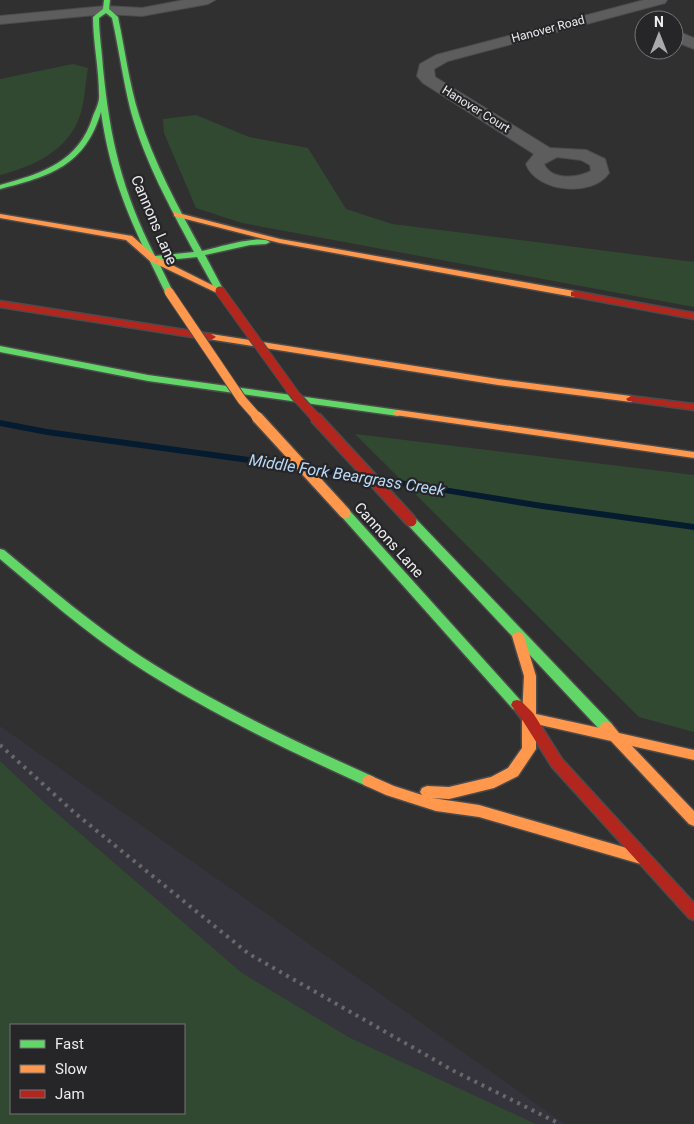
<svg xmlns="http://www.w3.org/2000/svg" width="694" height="1124" viewBox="0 0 694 1124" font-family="Roboto,sans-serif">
<rect width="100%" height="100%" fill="#303031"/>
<!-- built -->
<path fill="#35333b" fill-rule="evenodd" d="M0,726L565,1124H0ZM11,1025H184V1113H11Z"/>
<!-- green -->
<g fill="#324931" fill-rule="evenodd">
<path d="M73,64L88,68C85,84 85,103 79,118C67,151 32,167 0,175V79Z"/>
<path d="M196,115L249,137L308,148L346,209L392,224L694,262V307L242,223L196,208L164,133L163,119Z"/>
<path d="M355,434L694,475V732L639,717Z"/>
<path d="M0,761L46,804L242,973L350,1038L536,1124H0ZM184,1025V1113H11V1025Z"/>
</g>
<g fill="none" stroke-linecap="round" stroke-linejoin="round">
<!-- stream -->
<g fill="#041b30" fill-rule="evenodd">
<path d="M0,420L47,429L293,463L298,466L293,469L47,435L0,426Z"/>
<path d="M312,466L362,474L367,477L362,480L309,471L307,469Z"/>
<path d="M381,477L542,503L694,524V530L542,509L378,482L376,480Z"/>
</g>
<!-- street casing -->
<g stroke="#4b4b4c" stroke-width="2">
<g id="street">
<path d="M184,0H215L208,4L142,16L106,14L0,24V16L106,6L142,8Z"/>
<path d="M644,0H667L665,3L448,61L434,69L435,77L550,148L586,150L605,159L609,173C592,198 536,192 526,164L534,154L423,83L417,76L420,64L436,55ZM557,157L581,160L590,165L591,171C578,178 551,181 544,164Z"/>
<path d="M674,30L694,38V49L674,41Z"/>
</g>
</g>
<!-- fast casing -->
<g stroke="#4b4b4c" stroke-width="3">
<g id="fast">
<path d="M104,0H110L109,9L118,17C125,50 129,83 139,115C154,163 178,207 202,251C216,248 259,234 270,242L266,244L250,245L205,255L224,291L223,293H217L197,257L158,261L173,292L169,295L165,292C134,229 111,183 101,112C85,166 50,176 0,189V185C43,173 79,162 93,116C96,109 100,101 99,94C99,68 93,43 93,17L103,9ZM106,13L112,18C119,49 123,81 131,112C145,162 170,207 194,252L155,256C122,191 110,140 103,68C102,51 99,34 99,18Z"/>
<path d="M0,346L148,375L398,410L403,413L398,416L148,381L0,352Z"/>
<path d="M345,509L349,510L521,701L523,705L521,709L517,710L513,709L341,516L340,513L341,510Z"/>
<path d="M411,517L415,518L611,723L612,727L611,731L606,732L601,731L407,524L406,521Z"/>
<path d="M0,549L4,550C49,587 93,625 142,657C215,704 294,741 374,777L376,781L374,785L369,787L364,785C285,749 205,711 132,663C85,632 43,595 0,559Z"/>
</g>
</g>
<!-- slow casing -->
<g stroke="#4b4b4c" stroke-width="3">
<g id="slow">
<path d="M174,212L280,239L574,291L578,294L574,297L280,243L174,216Z"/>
<path d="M0,214L132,236L156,257L224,291L223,293H217L150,261L126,240L0,218Z"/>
<path d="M211,334L498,379L631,396L636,399L631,402L498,385L208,339V335Z"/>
<path d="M398,410L694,452V458L395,415L393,413L395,411Z"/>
<path d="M518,632L522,633L524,636L536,676V714L600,728L601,723L606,722L611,723L619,733L694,750V760L632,746L694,811V826L689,824L611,741L536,724V749L518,776L494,788L449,799L432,798L479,805L644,853L649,855L651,859L649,863L644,865L479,817L436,811L386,795L364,785L362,781L364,777L369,775L394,786L422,795L420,792L422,788L427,786L449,787L491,777L508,768L522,748V717L524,676L512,636L514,633Z"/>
</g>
</g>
<!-- jam casing -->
<g stroke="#4b4b4c" stroke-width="3">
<g id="jam">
<path d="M574,291L694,313V319L571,296V292Z"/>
<path d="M0,301L211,334L216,337L211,340L0,307Z"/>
<path d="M631,396L694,404V410L628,401L626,399Z"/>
<path d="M517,700L521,701L533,713L562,759L694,903V920L689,918L552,767L523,721L511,705L513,701Z"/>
</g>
</g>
<!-- path -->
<path stroke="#686868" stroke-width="4" stroke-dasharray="3 5" stroke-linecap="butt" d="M0,745L76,814L249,954L454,1071L560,1124"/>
<!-- street -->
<use href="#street" fill="#5e5d5e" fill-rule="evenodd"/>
<!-- fast -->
<use href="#fast" fill="#63d668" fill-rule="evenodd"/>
<!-- slow -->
<use href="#slow" fill="#ff974d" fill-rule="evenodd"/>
<!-- jam -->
<use href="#jam" fill="#b3261e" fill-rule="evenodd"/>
<!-- slow-bridge-far1 casing -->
<g stroke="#4b4b4c" stroke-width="11" stroke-linecap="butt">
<path id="slow-bridge-far1" d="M169,292L242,400L258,418"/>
</g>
<!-- slow-bridge casing -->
<g stroke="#4b4b4c" stroke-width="14" stroke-linecap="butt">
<path id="slow-bridge" d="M257,417L345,513"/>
</g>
<!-- jam-bridge-far1 casing -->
<g stroke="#4b4b4c" stroke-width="11" stroke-linecap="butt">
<path id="jam-bridge-far1" d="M220,291L295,395L316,418"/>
</g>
<!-- jam-bridge casing -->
<g stroke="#4b4b4c" stroke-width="14" stroke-linecap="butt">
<path id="jam-bridge" d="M315,417L411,521"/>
</g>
<!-- slow-bridge-far1 -->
<use href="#slow-bridge-far1" stroke="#ff974d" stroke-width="9"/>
<!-- slow-bridge -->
<use href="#slow-bridge" stroke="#ff974d" stroke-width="11"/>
<!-- jam-bridge-far1 -->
<use href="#jam-bridge-far1" stroke="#b3261e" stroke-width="9"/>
<!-- jam-bridge -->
<use href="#jam-bridge" stroke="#b3261e" stroke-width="11"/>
</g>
<g text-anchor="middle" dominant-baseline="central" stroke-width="4.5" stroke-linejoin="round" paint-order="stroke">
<!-- far-street labels -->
<g font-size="12" fill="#ecebed" stroke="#262528">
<text transform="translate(548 29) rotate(-15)">Hanover Road</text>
<text transform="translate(476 109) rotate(32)">Hanover Court</text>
</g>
<!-- street labels -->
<g font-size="15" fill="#ecebed" stroke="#262528">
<text transform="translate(154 220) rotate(67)">Cannons Lane</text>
<text transform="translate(389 540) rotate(48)">Cannons Lane</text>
</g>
<!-- water labels -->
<g font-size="16" font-style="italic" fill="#badaf7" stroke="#262528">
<text transform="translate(347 475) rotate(9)">Middle Fork Beargrass Creek</text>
</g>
</g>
<!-- legend -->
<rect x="10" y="1024" width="175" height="90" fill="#262528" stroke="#757477"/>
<rect x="20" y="1040" width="25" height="8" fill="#63d668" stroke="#757477"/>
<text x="55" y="1049" font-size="15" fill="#ecebed">Fast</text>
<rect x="20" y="1065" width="25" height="8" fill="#ff974d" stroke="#757477"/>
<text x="55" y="1074" font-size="15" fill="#ecebed">Slow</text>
<rect x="20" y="1090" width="25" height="8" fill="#b3261e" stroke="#757477"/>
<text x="55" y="1099" font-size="15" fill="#ecebed">Jam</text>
<!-- north arrow -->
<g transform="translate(659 35)"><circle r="24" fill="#262528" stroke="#757477"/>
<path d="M0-4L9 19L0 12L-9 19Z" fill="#aaaaab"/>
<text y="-8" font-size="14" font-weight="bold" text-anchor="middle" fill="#ecebed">N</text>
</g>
</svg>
